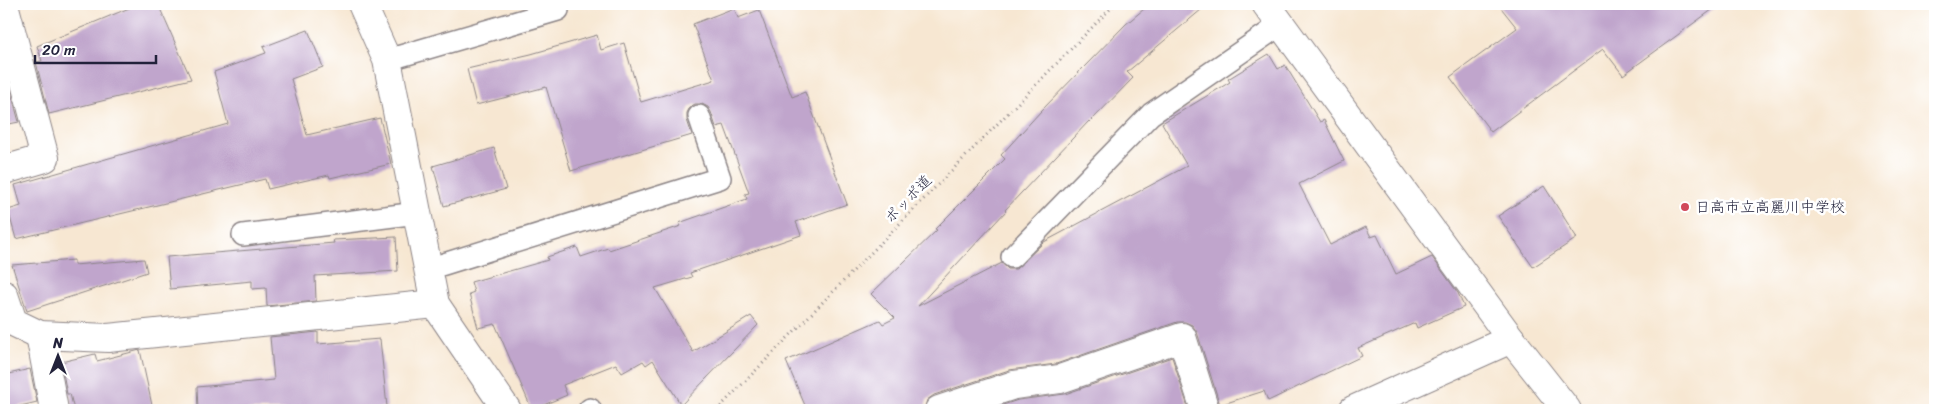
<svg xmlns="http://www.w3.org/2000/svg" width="1939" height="414" viewBox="0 0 1939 414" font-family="Sriracha,'Klee One',sans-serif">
<rect width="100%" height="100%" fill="#fff"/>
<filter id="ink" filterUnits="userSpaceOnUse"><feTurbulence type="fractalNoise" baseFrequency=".02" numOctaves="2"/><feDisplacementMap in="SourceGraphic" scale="10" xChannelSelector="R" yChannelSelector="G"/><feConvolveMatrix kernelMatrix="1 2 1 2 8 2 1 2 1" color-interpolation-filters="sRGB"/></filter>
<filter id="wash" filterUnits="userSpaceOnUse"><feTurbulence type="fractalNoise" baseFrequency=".0096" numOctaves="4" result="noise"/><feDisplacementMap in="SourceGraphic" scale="20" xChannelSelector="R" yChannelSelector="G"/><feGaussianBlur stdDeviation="1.12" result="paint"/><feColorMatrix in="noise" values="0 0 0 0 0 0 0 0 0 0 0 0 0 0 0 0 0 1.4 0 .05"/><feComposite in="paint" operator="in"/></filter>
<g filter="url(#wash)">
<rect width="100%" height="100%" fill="#f7e7d2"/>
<g id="blocks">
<!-- building -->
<g fill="#c0a5cc">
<path d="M139,4H158L191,79L49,114L36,62L42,61L37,46Z"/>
<path d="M1150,4H1208L1127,72L1133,78L1090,122L1089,121L1005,210L1006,211L918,306L1002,263L1008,269H1016L1044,242L1187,166L1162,123L1230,82L1228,79L1269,54L1278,69L1285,65L1320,122L1324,120L1344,161L1299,184L1330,245L1366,227L1371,237L1377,235L1396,274L1432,257L1458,293L1464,307L1417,328L1415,323L1358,348L1362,356L1268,401L1264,391L1220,405L1197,332L1192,325L1185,322H1177L1056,364L1009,370L934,395L927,400L924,410H807L786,361L880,320L883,324L895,318L871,294L937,230L935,229L1005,159L1001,155L1041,111L1126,24Z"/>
<path d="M1498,4H1720L1623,75L1603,49L1491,132L1450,77L1517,28Z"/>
<path d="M734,8L738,18L759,10L792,97L805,92L847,204L796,222L801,235L690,273L692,277L655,288L693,352L751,316L758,325L681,405L653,360L646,365L643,361L622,373L616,364L563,385L567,395L532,410L495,324L478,328L469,294L474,292L471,282L548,260L547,257L577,247L581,257L608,248L609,250L681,226L679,223L747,199L745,194L749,193L724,125L716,127L711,112L708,107L702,104H695L690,107L687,113V120L692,135L571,171L546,87L476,105L467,69L531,54L597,35L601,50L624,43L641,102L714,80L693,24Z"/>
<path d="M308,30L323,67L291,79L307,135L380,118L391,164L330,178L329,175L268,189L265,179L16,239L8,210L21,206L15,185L228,124L214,72L266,53L263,47Z"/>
<path d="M4,70H5L19,122L4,125Z"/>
<path d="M494,148L506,189L444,206L433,166Z"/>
<path d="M1544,186L1577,238L1533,267L1498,216Z"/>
<path d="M396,237L398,271L315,276L316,301L267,306L266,288L252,289V281L170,289L167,257L334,243L333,240Z"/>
<path d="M144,259L147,272L27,311L12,265L74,260V265Z"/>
<path d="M318,332V344L380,339L387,407L353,410H198L197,387L274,380L270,337Z"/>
<path d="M140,350L153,410H74L70,394H67L61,362L95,354L97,361Z"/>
<path d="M1172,357L1189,410H988L1018,400L1065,394Z"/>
<path d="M30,369L37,402L4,410V375Z"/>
</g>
</g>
</g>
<g filter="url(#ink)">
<use href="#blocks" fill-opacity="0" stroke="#8c8486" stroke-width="1"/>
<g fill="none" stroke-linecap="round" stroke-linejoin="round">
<!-- lane casing -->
<g stroke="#8c8486" stroke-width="24">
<g id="lane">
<path d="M387,60L558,10"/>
<path d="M243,235L417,213"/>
<path d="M1012,257L1151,114L1280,25"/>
<path d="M428,269L720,178L699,116"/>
<path d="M589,410L590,409"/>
</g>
</g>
<!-- street casing -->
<g stroke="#8c8486" stroke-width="30">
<g id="street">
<path d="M362,4L387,60L435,304L507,410"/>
<path d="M1266,4L1511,339L1567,410"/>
<path d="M4,170L45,158L4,4"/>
<path d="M4,295L13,322L40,335L108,338L435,304"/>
<path d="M40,335L54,410"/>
<path d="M939,410L1014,385L1060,379L1182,337L1205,410"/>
<path d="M1353,410L1511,339"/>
</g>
</g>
<!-- path -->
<path stroke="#8c8486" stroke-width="3" stroke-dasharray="1 4" stroke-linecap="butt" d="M717,410L1115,4"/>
<!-- lane -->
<use href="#lane" stroke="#fff" stroke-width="21"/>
<!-- street -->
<use href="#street" stroke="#fff" stroke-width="28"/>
</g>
</g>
<!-- markers -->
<circle fill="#d1495b" stroke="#fff" stroke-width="2" cx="1685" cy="207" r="5"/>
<g text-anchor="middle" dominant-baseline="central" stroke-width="5" stroke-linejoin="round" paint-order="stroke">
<!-- street labels -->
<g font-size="15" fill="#22223b" stroke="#fff">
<text transform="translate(908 199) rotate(-46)">ポッポ道</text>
</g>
<!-- poi labels -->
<g font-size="15" fill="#22223b" stroke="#fff" text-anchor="start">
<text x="1695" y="207">日高市立高麗川中学校</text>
</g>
</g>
<!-- margin -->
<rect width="1939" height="414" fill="none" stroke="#fff" stroke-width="20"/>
<!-- north arrow -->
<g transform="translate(58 356)" stroke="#ffffff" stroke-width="4" paint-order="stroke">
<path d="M0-4L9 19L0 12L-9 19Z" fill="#22223b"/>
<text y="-8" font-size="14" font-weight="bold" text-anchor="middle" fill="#22223b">N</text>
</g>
<!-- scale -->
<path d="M35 55v8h121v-8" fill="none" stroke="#22223b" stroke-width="2.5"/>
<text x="42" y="55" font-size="15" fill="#22223b" stroke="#ffffff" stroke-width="4" paint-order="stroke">20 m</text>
</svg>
